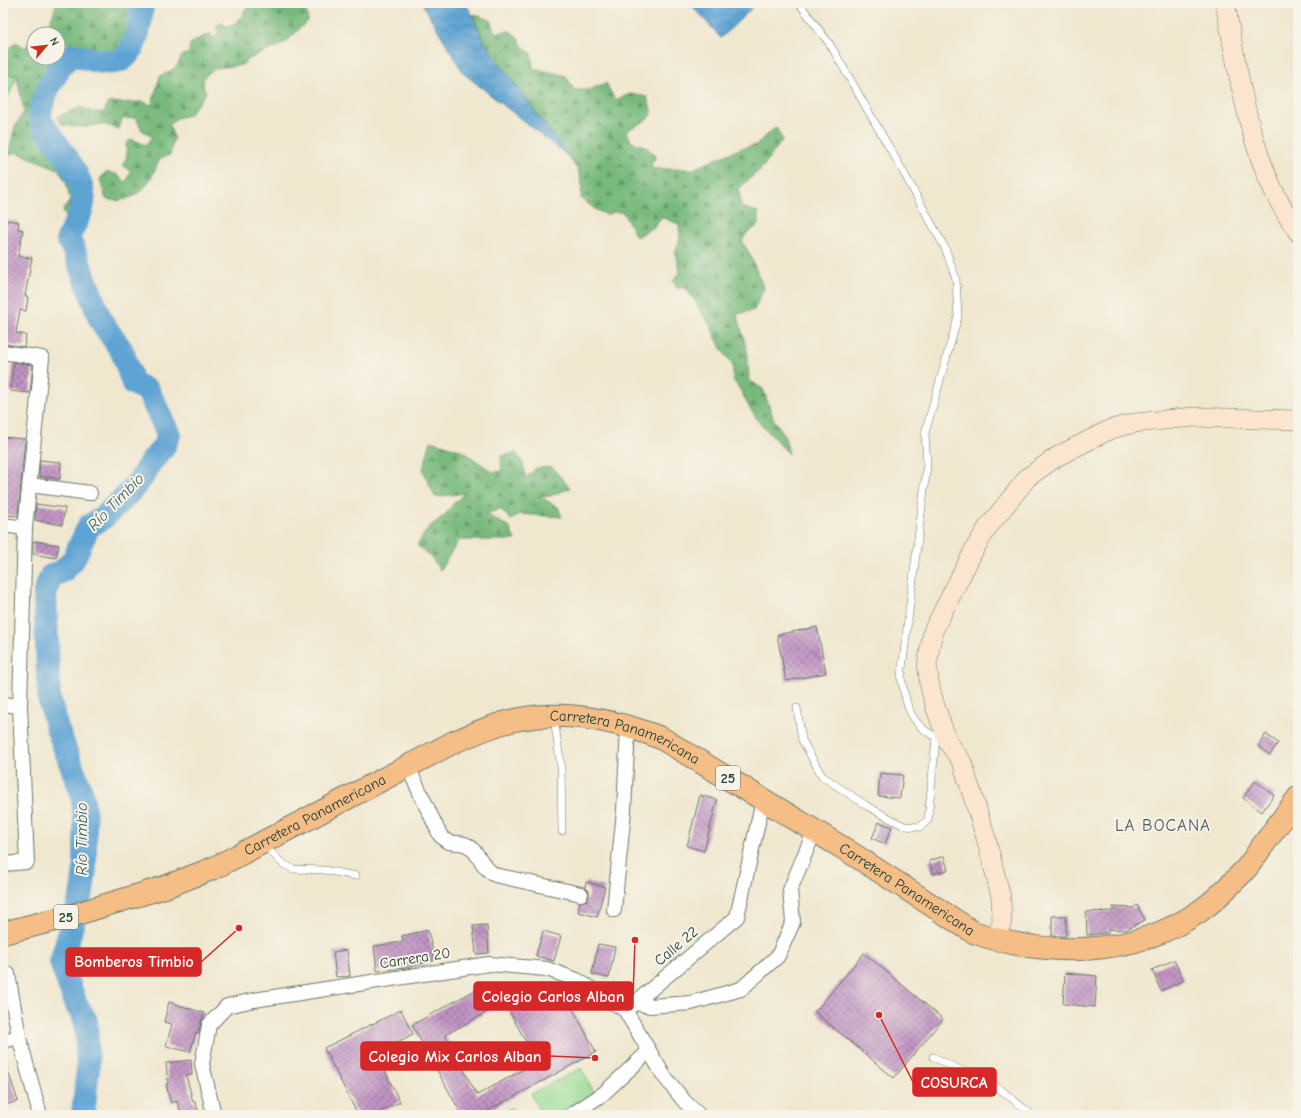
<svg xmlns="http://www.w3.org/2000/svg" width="1301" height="1118" viewBox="0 0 1301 1118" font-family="'Comic Neue',sans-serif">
<defs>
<pattern id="forest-firs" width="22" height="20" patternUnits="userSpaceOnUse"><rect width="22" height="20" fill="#78ba7d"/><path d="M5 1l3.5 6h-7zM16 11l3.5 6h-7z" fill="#629867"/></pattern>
<pattern id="park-dots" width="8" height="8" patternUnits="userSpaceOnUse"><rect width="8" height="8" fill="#95da93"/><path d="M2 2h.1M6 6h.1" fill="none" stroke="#80bc7f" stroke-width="1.8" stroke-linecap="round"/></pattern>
<pattern id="water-waves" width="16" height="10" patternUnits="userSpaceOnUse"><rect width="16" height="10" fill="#5da3d3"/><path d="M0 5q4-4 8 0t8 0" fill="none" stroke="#4c86ac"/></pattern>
<pattern id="building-cross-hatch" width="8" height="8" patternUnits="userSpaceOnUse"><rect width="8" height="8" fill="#c093c3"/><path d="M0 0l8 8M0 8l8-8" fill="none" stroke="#9b799f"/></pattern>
</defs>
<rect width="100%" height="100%" fill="#f7f3e8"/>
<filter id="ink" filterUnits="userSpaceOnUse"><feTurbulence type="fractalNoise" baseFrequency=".025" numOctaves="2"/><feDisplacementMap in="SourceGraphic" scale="8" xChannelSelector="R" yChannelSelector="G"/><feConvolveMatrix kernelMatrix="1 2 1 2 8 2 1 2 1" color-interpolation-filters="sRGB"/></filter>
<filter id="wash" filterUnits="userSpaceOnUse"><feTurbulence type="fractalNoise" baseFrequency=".012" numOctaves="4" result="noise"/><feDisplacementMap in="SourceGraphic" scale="16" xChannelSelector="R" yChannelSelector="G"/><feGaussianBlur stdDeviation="0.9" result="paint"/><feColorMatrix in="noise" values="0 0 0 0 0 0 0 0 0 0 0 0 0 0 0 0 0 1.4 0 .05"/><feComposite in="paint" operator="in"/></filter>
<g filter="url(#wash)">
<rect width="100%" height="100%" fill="#f0e7cf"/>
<!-- forest -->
<g fill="url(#forest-firs)" stroke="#4c7c58">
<path d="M56,3H139L133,41L121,56L97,57L82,50L70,49C60,57 55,67 48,78C40,89 32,110 36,124C48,156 104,183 70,220L63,211L70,200L66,182L58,169L16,152L8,155L15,127L24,112L17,76L3,72V54L16,42L25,48L34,37V58H58V34H38C49,26 54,16 56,3Z"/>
<path d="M260,3H304L300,8L307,13L308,21C300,27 294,35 287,41C273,52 256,51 242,65L215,68L203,78V86L206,93L189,115L177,118L169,125L174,137L170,155C167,156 161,158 159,161C156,166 154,173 151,178C142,195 124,204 106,199L100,179L106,172L116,174L126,182L131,172L123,165L127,156L126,144L131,139L146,145L152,137L142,130L136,118L122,119L119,129L102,124L85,127L62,125L57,117L81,107L92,112H104L108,103L143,102L152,105L160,76C172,71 178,67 182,55L189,53L190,44L206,35L211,34L214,40L219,31L216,27L220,23L226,26L234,25L243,15L244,11L250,6L260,5Z"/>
<path d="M472,14L490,20L495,33L510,31C522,39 518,45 531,53L533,68L566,76L574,90H589L606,83L615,100L630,94L647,97L652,113C644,125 637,123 627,131L631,142L645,146L656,156L650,167L655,169H693L742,148L756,145L776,127L782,140L762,168L739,188L741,207L758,212V225L745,235L742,242C753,256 755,271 764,288L754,310L737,314L747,350L749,380L763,389L774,420L784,434L789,454L759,422L749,407L741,391L733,380V366L721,348L709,323L686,288H677L673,281L679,273L678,262L675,253L680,238L679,224L661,217L654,227L636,237L623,212H614L607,215L595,209L581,198L582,184L578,170L486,45Z"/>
<path d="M431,441L463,451L492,472L502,471L501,456L516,453L523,463L526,478L536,468L552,467L570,488L550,496H538L558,507L562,517L520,514L511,520L500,509L486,514L509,527L515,540H459L440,570L430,556L417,545L429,527L445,515L454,503L465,493L435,497L423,470Z"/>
</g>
<!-- park -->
<path fill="url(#park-dots)" stroke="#5a8c64" d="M3,74L17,76L3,109Z"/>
<!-- garden -->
<g fill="#95da93" stroke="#5a8c64">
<path d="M581,1068L597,1098L564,1115H541L531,1094Z"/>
<path d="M511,1108L515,1115H497Z"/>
</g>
<!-- water -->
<g fill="url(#water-waves)" stroke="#3e7084">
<path d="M422,3H466L486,45L569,157L464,74Z"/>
<path d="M690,3H755L756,4L721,38Z"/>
</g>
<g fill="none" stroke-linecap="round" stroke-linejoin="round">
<!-- river -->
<path stroke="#5da3d3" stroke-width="24" d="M83,1115L88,1068L86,1021L75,1002L61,962L82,892L85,868V818L82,793L57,728L49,698L45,592L51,576L63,571L73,560L89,526L103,518L127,495L142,477L150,463L163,448L169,435L148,391L133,383L122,351L101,321L74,250L68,239C73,224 86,210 83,194C80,173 64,155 53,138C48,132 40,123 40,115C40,108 47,89 51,83C59,70 60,64 72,55C86,57 101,64 115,62C137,58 141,20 142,3"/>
</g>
<g id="blocks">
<!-- building -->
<g fill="url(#building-cross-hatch)">
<path d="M7,220L19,222L18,229L23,230L18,256L32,258L25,296L28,297L26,311L20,310L16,333L26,335L24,347L3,344V242Z"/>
<path d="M14,362L33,365L30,393L10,391Z"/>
<path d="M3,437L25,439L18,516L3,515Z"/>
<path d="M40,460L61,462L60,479L39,476Z"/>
<path d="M36,504L65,508L62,525L35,520Z"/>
<path d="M33,541L59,545L56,558L33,554Z"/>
<path d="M817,627L826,673L786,681L777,635Z"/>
<path d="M1266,734L1278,743L1270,755L1258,746Z"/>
<path d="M880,773L903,775L900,798L878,796Z"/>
<path d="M1255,781L1274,795L1262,812L1243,798Z"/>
<path d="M700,795L717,800L704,851L687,846Z"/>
<path d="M879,822L892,827L885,844L872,838Z"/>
<path d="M944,856L948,870L933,874L929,861Z"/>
<path d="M586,882L605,887L597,917L578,912L580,902L587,900L589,896V891L585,887Z"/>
<path d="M1137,905L1145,920L1126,930L1108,929V933L1087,935L1086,912L1113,911V907L1133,908Z"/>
<rect x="1052" y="916" width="14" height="20"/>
<path d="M487,925L489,953L476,954L473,926Z"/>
<path d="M428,930L435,960L405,968L377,971L374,946L403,942L402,936Z"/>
<path d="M543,931L561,936L554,961L536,956Z"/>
<path d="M598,944L615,947L609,978L592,974Z"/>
<path d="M347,950L350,976L336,977L333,952Z"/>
<path d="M864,953L943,1019L894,1078L815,1012Z"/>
<path d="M1174,960L1184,980L1161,991L1152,970Z"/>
<path d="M1065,973L1097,976L1095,1007L1063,1004Z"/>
<path d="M486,984L498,1006L445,1035L477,1095L537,1062L501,996L517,987L522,995L569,1002L596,1052L480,1115H462L412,1025Z"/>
<path d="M169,1002L204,1013L198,1033L196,1032L190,1052L166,1046L172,1024L164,1022Z"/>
<path d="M401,1010L413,1034L376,1053L400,1102L374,1115H358L324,1048Z"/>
<path d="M191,1060L192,1075H186L193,1102H195L200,1115H182L177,1101L171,1103L166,1084H168L166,1063Z"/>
<path d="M3,1062H5L18,1101L3,1106Z"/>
</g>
</g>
</g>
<g filter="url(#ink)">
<use href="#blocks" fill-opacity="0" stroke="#68786a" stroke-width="1"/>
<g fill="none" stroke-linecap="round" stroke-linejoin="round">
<!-- lane casing -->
<g stroke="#68786a" stroke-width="8">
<g id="lane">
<path d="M799,3L831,46L905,175L945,248L956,279L958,317L925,433L927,465L901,677C907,708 911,729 944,740"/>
<path d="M797,708L802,740L822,776L867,806L904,826L920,827L928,820L936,738"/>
<path d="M554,718L561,767L562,831"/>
<path d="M264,845L283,864L293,869L324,870L356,876"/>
<path d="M933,1057L1000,1089L1032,1115"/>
</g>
</g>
<!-- street casing -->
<g stroke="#68786a" stroke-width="16">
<g id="street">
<path d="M3,352L42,358L25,528L20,706L27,862L3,864"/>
<path d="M30,485L90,493"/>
<path d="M3,525L25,528"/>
<path d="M3,704L20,706"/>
<path d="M408,767L440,835C451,849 460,838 470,847C481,856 481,867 495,875L581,894"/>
<path d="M614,910L624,811L628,726"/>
<path d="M8,974L19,1037L40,1115"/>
<path d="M635,1003L650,1006L691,1003L741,989L778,956L793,922L790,890L814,832"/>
<path d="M630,1007L737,917L763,800"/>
<path d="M3,1041L19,1037"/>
<path d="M214,1115L202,1064L209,1025L227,1006L254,1000L489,964L547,969L577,980L625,1010L664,1076L685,1102L699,1115"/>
<path d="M571,1115L603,1094L649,1051"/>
</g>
</g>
<!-- secondary casing -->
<g stroke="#68786a" stroke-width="20">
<g id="secondary">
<path d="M1225,3C1240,81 1250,166 1298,232"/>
<path d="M995,940L1002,922L1001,897L986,838L962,762L948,742L935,706L930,687L927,665L933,631L975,548L988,527L1028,477L1058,456L1111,429L1135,423L1193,417L1298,420"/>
</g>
</g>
<!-- highway casing -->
<g stroke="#68786a" stroke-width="24">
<g id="highway">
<path id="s1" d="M3,933L70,916L165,887L214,868L454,742C476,733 497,723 520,719C568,710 617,721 661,738L848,851L973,932C1047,958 1134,957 1200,911C1215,901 1229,886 1242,873C1249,866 1255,857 1260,849C1273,832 1285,815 1298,798"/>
</g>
</g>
<!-- lane -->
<use href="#lane" stroke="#fff" stroke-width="7"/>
<!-- street -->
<use href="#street" stroke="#fff" stroke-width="14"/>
<!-- secondary -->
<use href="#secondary" stroke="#fbe5cf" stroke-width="19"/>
<!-- highway -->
<use href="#highway" stroke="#f6be87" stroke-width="22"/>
</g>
</g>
<g text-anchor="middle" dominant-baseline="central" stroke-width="4" stroke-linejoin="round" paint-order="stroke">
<!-- shield labels -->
<g fill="#f7f3e8" stroke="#60746a" stroke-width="1">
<rect x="716" y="766" width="24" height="24" rx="3"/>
<rect x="54" y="905" width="24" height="24" rx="3"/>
</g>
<g font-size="14" font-weight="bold" fill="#1f3d34">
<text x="728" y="778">25</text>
<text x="66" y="917">25</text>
</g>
<!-- street labels -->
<g font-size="15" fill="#1f3d34" stroke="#f7f3e8">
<text stroke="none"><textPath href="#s1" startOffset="671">Carretera Panamericana</textPath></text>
<text stroke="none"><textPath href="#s1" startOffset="335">Carretera Panamericana</textPath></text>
<text stroke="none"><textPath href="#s1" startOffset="995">Carretera Panamericana</textPath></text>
<text transform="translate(676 946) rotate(-40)">Calle 22</text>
<text transform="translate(415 958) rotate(-9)">Carrera 20</text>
</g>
<!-- water labels -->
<g font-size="16" font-style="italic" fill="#325c64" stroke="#f7f3e8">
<text transform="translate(116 502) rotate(-46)">Río Timbio</text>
<text transform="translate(82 839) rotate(-90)">Río Timbio</text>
</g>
<!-- quarter labels -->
<g font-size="17" letter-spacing="1" fill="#575b66" stroke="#f7f3e8">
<text x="1163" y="825">LA BOCANA</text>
</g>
</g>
<!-- callouts -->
<path fill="none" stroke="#d62828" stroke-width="1.5" d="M239 928L201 962M635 940L633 996M595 1058L550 1056M879 1015L913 1082"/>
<g fill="#d62828" stroke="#f7f3e8" stroke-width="1.5">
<circle cx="239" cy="928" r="4"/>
<circle cx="635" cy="940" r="4"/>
<circle cx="595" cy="1058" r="4"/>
<circle cx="879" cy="1015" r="4"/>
</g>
<g fill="#d62828" stroke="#d62828" stroke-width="1.5">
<rect x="66" y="948" width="135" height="28" rx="4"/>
<rect x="474" y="982" width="159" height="28" rx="4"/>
<rect x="361" y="1042" width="189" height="28" rx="4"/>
<rect x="913" y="1068" width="83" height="28" rx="4"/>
</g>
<g font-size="16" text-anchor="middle" font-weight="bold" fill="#fff">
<text x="134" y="967">Bomberos Timbio</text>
<text x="553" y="1002">Colegio Carlos Alban</text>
<text x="455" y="1062">Colegio Mix Carlos Alban</text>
<text x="954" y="1088">COSURCA</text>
</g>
<!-- margin -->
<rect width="1301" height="1118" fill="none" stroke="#f7f3e8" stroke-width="16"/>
<!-- north arrow -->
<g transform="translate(46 46) rotate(62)"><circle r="19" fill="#f7f3e8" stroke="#a1aaa0"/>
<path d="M0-3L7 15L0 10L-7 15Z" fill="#c8321e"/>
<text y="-6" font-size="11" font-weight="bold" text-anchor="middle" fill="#1f3d34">N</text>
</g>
</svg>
